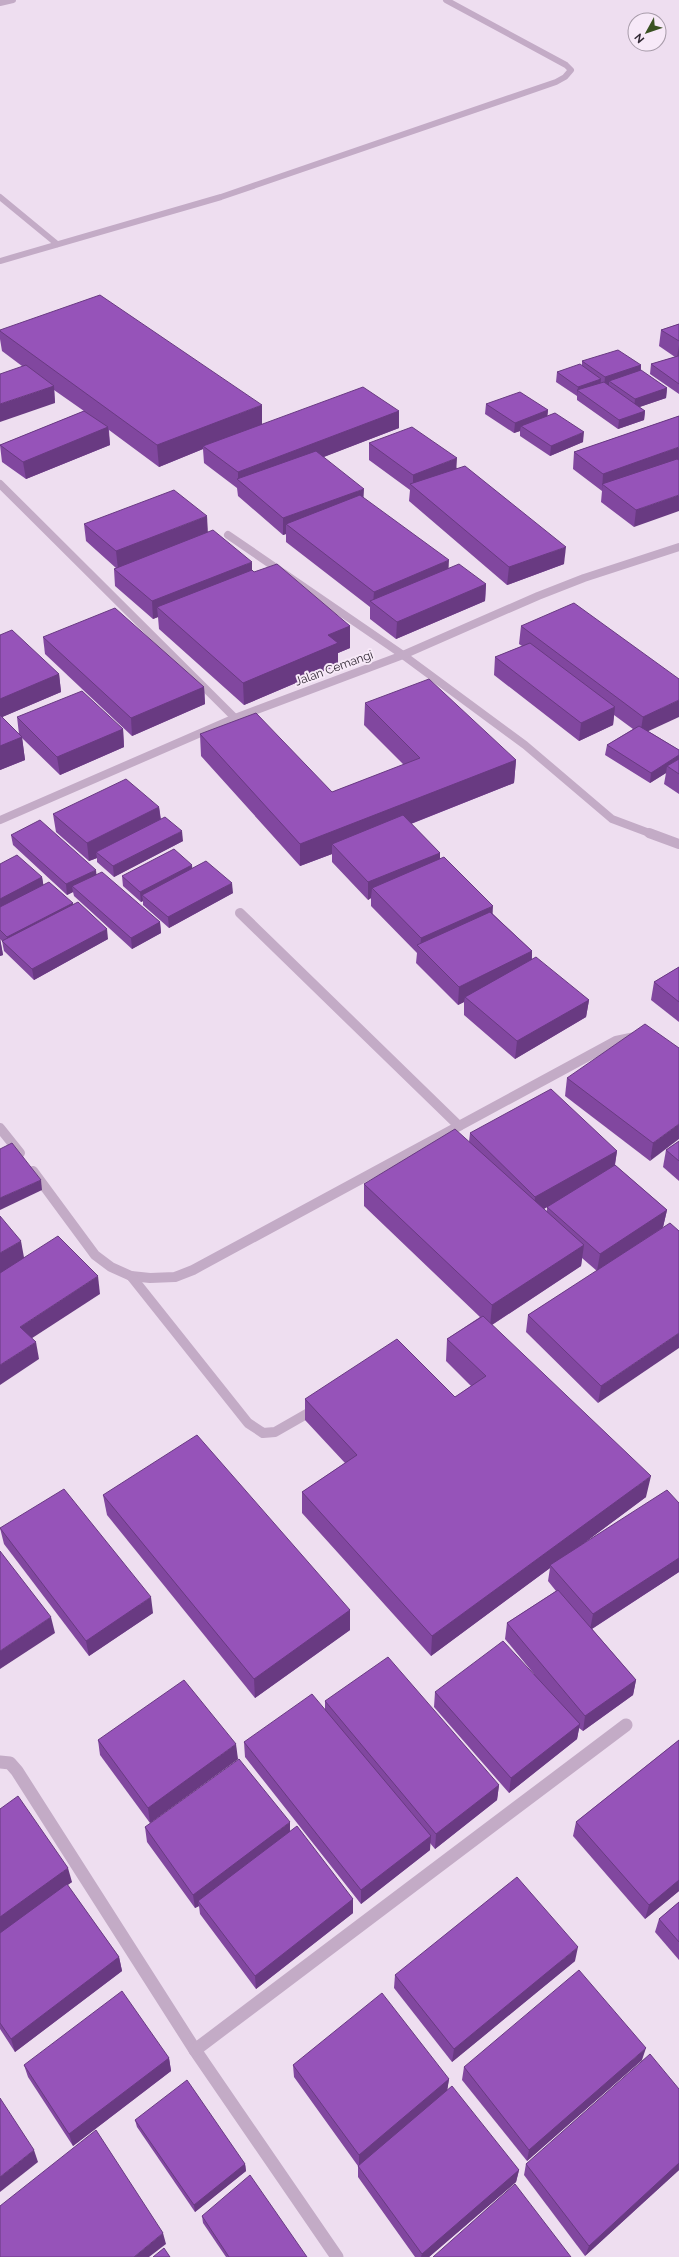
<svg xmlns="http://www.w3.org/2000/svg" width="679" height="2257" viewBox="0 0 679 2257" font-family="Raleway,sans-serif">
<rect width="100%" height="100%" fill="#eedef0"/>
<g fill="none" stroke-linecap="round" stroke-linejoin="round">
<!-- minor-far3 -->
<g stroke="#c3abc6" stroke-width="6">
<path d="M0,3L13,0"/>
<path d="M0,197L57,244"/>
<path d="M0,261L221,197L556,82L565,77L571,70L566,65L446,0"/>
</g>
<!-- minor-far2 -->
<g stroke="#c3abc6" stroke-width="8">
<path d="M0,484L235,718"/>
<path d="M228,535L403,655L525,745L612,819L652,834"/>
<path d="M0,820L235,718L403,655L538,596L584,578L679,547"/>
</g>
<!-- minor-far1 -->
<g stroke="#c3abc6" stroke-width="10">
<path d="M649,833L679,844"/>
<path d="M240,913L459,1126"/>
<path d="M0,1128L20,1153"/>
<path d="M33,1171L95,1255L111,1267L131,1276L150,1278L175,1277L193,1270L616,1041L635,1037"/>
<path d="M131,1276L248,1423L263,1433L275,1432L317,1408"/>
</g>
<!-- minor -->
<g stroke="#c3abc6" stroke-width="13">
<path d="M0,1762L10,1763L17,1771L195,2050L337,2257"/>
<path d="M195,2050L626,1725"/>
</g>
</g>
<!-- wall -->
<g fill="#81479f" fill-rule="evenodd">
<path d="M679,324V394L650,374L651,364L675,357L659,346L661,330Z"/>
<path d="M0,330L262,424L399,411V428L323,457L363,498L448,568L486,584L485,601L396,639L370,619V607L286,542V534L283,535L238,496L237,488L204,463L203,449L159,467L109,430L110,445L26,479L2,462L0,445L84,411L54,390L55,403L22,366L2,351L0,339Z"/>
<path d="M582,361L641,365V371L667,388L666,398L639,407L645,411L644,420L618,429L577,400V396L556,382L557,372L582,366Z"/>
<path d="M486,404L548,410L547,416L583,442L550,456L520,436V431L514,433L485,414Z"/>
<path d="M679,416L634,527L601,502L602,491L573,469L574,452Z"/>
<path d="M369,443L457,468L564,564L507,585L409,501L410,490L369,460Z"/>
<path d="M84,524L208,532L254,572L350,626V648L338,653V665L244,705L159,629L158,617L153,619L115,586L114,569L116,568L86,541Z"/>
<path d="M521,626L679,679L648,731L679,750V794L664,784L666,773L650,783L605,755L607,745L633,729L614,715L613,725L579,741L494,675L495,657L522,646L519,644Z"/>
<path d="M0,635L59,674L61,692L2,717L19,734L17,717L123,729L124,747L60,775L22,738L25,760L0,770Z"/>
<path d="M43,637L204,687L205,704L132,736L45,654Z"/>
<path d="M365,703L516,760L514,783L411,824L440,853V859L493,914L532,951V959L589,1000L586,1017L515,1059L464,1015V1002L458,1005L416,963L417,953L371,906V898L368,900L332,862V854L300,866L201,756L200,734L332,792L404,765L364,725Z"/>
<path d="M159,807L161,819L183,841L114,877L97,862V858L89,861L56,832L53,814Z"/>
<path d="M11,835L96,874L160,922L161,933L132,949L74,896L73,892L67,895L13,845Z"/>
<path d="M0,864L42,877L43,885L73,903V904L108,939L34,980L4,951L2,941L0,939L3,955L0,956Z"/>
<path d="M192,865V868L233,893L169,928L143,905V901L141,902L123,886L122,876Z"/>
<path d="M679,967V1022L651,1000L654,982Z"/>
<path d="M679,1048L650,1161L565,1096L567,1078Z"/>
<path d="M470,1133L617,1151L615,1165L667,1210L663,1227L598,1403L526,1332L528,1315L597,1271L582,1258L581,1266L492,1325L646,1497L576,1549L679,1503V1572L592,1629L636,1680L633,1695L583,1731L579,1728L577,1739L509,1793L434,1707L435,1692L534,1674L505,1639L507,1623L556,1591L548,1581L550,1568L431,1656L302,1513V1492L345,1463L305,1420V1399L455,1397L471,1386L446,1361L447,1339L480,1317L364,1206V1184L469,1142ZM555,1202L547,1207V1211L544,1209Z"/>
<path d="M679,1141V1181L663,1167L666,1150Z"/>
<path d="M103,1495L350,1610V1630L255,1698L107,1515Z"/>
<path d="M0,1528L153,1613L89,1656L4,1544Z"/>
<path d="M325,1701L499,1785L497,1800L435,1849L430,1843V1850L361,1904L245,1757L244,1742L325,1710Z"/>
<path d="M98,1740L238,1759L150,1823L100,1755Z"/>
<path d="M679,1740V1891L645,1919L573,1836L576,1822Z"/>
<path d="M0,1809L72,1882L67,1885L119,1957L122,1971L15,2052L0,2029Z"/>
<path d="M145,1827L290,1831L353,1899V1913L256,1989L200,1914L199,1906L195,1908L147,1842Z"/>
<path d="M679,1902V1960L655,1932L659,1919Z"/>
<path d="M575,1961L452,2062L394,1988L395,1975Z"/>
<path d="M169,2058L171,2071L73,2146L28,2077L24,2065Z"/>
<path d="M642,2060L527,2161L462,2080L464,2067Z"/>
<path d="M293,2065L449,2079L447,2090L519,2170L516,2182L429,2257H415L358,2177V2166L294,2077Z"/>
<path d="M679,2089V2170L585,2256L524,2175L526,2164Z"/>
<path d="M135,2120L245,2164L246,2171L195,2212L137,2127Z"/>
<path d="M202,2216L307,2257H226L203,2223Z"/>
</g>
<!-- shaded-wall -->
<g fill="#693a82">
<path d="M679,345V357L677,358Z"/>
<path d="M641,365L640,375L609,381V385L604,387L605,377Z"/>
<path d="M601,379L600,389L577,390V396L578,387Z"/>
<path d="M54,386L55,403L0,422V404Z"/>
<path d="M667,388L666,398L634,409L635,399Z"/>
<path d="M262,405V426L203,446V449L159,467L157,445Z"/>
<path d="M548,410L547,420L521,426L520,431L514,433L515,423Z"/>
<path d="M399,411V428L246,487L238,480V472Z"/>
<path d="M645,411L644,420L618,429L619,420Z"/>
<path d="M108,427L110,445L26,479L23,462Z"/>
<path d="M584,432L583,442L550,456L551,446Z"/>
<path d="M679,447V463L602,484V491L603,474Z"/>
<path d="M457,458L456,475L413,487V475Z"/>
<path d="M364,489L363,507L286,524V534L283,535V518Z"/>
<path d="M679,495V511L634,527L636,510Z"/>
<path d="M207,516L208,534L118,569L116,551Z"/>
<path d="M566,547L564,564L507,585L509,567Z"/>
<path d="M449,560L448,578L373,604L374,592Z"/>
<path d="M252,562V579L157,607L158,617L153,619L152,601Z"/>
<path d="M486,584L485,601L396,639L397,622Z"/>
<path d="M350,626V648L338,653V665L244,705L243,683L328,635Z"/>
<path d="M59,674L61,692L0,718V699Z"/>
<path d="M204,687L205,704L132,736L131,718Z"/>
<path d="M679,700V717L640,735L643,717Z"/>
<path d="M615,707L613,725L579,741L581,723Z"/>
<path d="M123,729L124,747L60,775L57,757Z"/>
<path d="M22,737L25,760L0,770V746Z"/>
<path d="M679,755V764L667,766L666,773L650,783L651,773Z"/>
<path d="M516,760L514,783L400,828L332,844V854L300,866V844Z"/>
<path d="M159,807L161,824L96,852L97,858L89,861L87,843Z"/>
<path d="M182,831L183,841L114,877L113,866Z"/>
<path d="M440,853V871L372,888L371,898L368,900V882Z"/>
<path d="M192,865L193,875L142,895L143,901L141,902L140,892Z"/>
<path d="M96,870L97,880L72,886L73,892L67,895L66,884Z"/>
<path d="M42,877L44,888L0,910V899Z"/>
<path d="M232,883L233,893L169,928L168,917Z"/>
<path d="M73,903L74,913L9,947L7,937Z"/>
<path d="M493,906L492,924L420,949L421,938Z"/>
<path d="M160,922L161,933L132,949L131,938Z"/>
<path d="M107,929L108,939L34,980L32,969Z"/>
<path d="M0,938L3,955L0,956Z"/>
<path d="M532,951L531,969L465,997L464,1002L458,1005L459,987Z"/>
<path d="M589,1000L586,1017L515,1059L517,1041Z"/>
<path d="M679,1124V1139L650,1161L653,1143Z"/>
<path d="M617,1151L614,1169L533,1215L535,1197Z"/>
<path d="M41,1180L42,1190L0,1210V1198Z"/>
<path d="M667,1210L663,1227L597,1271L600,1254Z"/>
<path d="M21,1241L25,1263L0,1277V1253Z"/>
<path d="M584,1245L581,1266L490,1326L492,1305Z"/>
<path d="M98,1276L100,1294L23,1344L20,1327Z"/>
<path d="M679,1333V1348L598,1403L601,1386Z"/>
<path d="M36,1342L39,1359L0,1385V1365Z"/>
<path d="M651,1476L646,1497L552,1567L550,1565V1568L431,1656L432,1636Z"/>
<path d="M679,1558V1572L590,1630L593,1614Z"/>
<path d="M151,1597L153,1613L89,1656L86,1641Z"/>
<path d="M350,1610V1630L255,1698L254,1679Z"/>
<path d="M51,1617L55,1633L0,1669V1651Z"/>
<path d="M636,1680L633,1695L583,1731L585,1716Z"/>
<path d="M580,1724L577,1739L509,1793L511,1778Z"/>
<path d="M236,1744L238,1759L150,1823L148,1808Z"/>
<path d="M499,1785L497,1800L435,1849L436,1834Z"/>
<path d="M290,1822V1837L198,1901L199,1906L195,1908L193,1895Z"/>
<path d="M431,1836L430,1850L361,1904V1890Z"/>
<path d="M68,1868L72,1882L0,1934V1917Z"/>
<path d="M679,1880V1891L645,1919L649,1905Z"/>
<path d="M353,1899V1913L256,1989L255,1976Z"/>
<path d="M578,1947L575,1961L452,2062L454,2049Z"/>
<path d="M119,1957L122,1971L15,2052L11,2039Z"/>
<path d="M646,2048L642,2060L527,2161L529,2150Z"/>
<path d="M169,2058L171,2071L73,2146L69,2134Z"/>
<path d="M449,2079L447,2092L359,2166V2155Z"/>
<path d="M34,2150L38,2162L0,2192V2177Z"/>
<path d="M679,2163V2170L585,2256L589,2246Z"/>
<path d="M245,2164L246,2171L195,2212L194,2205Z"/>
<path d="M519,2170L516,2182L429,2257H421L422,2254Z"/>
<path d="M163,2233L166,2244L149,2257H134Z"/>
</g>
<!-- building -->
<g fill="#9653b9" stroke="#693a82">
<path d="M100,295L262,405L157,445L0,331V330Z"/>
<path d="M679,324V341L661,330Z"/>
<path d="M618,350L641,365L605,377L582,361Z"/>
<path d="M678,356H679V384L651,364Z"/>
<path d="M580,364L601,379L578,387L557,372Z"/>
<path d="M26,365L54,386L0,404V374Z"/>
<path d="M641,370L667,388L635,399L609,381Z"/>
<path d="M604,382L645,411L619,420L577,390Z"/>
<path d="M363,387L399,411L238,472L203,446Z"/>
<path d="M520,392L548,410L515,423L486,404Z"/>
<path d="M84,411L108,427L23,462L0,445Z"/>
<path d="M555,413L584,432L551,446L521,426Z"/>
<path d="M679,416V447L603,474L574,452Z"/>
<path d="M412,427L457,458L413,475L369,443Z"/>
<path d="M316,451L364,489L283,518L237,479Z"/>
<path d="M677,459L679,460V495L636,510L602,484Z"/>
<path d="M465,466L566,547L509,567L410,484Z"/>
<path d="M174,490L207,516L116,551L84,524Z"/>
<path d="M360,495L449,560L374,592L286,524Z"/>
<path d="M213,530L252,562L152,601L114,569Z"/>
<path d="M277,564L350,626L328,635L338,643L243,683L157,607L252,570L254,572Z"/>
<path d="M459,564L486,584L397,622L370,601Z"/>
<path d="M574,603L679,679V700L643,717L521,626Z"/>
<path d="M115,608L204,687L131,718L43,637Z"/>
<path d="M12,630L59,674L0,699V635Z"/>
<path d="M530,643L615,707L581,723L495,657Z"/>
<path d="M429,679L516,760L300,844L200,734L256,713L332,792L420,758L365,703Z"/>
<path d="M82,691L123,729L57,757L17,717Z"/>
<path d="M0,715L22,737L0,746Z"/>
<path d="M639,726L679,750V755L651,773L607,745Z"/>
<path d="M679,759V774L667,766Z"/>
<path d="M126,779L159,807L87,843L53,814Z"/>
<path d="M403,815L440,853L368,882L332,844Z"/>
<path d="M165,817L182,831L113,866L96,852Z"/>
<path d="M40,820L96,870L66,884L11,835Z"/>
<path d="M174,849L192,865L140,892L122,876Z"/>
<path d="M17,855L42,877L0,899V864Z"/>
<path d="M444,857L493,906L421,938L372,888Z"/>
<path d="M206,861L232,883L168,917L142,895Z"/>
<path d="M102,872L160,922L131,938L72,886Z"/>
<path d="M49,882L73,903L7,937L0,930V907Z"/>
<path d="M78,902L107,929L32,969L2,941Z"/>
<path d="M490,912L532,951L459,987L417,945Z"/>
<path d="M536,957L589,1000L517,1041L465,997Z"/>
<path d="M679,967V1002L654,982Z"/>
<path d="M645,1024L679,1048V1124L653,1143L567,1078Z"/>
<path d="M551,1089L617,1151L535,1197L470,1133Z"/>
<path d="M455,1129L584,1245L492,1305L364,1184Z"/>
<path d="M679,1141V1161L666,1150Z"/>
<path d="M12,1143L41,1180L0,1198V1149Z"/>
<path d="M615,1165L667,1210L600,1254L547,1207Z"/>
<path d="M0,1216L21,1241L0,1253Z"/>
<path d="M670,1223L679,1231V1333L601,1386L528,1315Z"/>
<path d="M58,1236L98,1276L20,1327L36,1342L0,1365V1273Z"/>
<path d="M483,1316L651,1476L432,1636L302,1492L357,1455L305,1399L397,1339L455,1397L486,1376L447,1339Z"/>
<path d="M197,1435L350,1610L254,1679L103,1495Z"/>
<path d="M64,1489L151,1597L86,1641L0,1528Z"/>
<path d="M667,1490L679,1503V1558L593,1614L550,1565Z"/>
<path d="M0,1551L51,1617L0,1651Z"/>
<path d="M558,1590L636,1680L585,1716L507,1623Z"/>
<path d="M503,1641L580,1724L511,1778L435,1692Z"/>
<path d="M388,1657L499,1785L436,1834L325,1701Z"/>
<path d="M184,1680L236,1744L148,1808L98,1740Z"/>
<path d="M312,1694L431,1836L361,1890L244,1742Z"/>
<path d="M679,1740V1880L649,1905L576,1822Z"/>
<path d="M239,1759L290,1822L193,1895L145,1827Z"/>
<path d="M18,1796L68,1868L0,1917V1809Z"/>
<path d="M297,1826L353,1899L255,1976L198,1901Z"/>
<path d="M517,1877L578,1947L454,2049L395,1975Z"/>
<path d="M67,1884L119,1957L11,2039L0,2023V1933Z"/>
<path d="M679,1902V1942L659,1919Z"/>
<path d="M579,1970L646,2048L529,2150L464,2067Z"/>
<path d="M122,1991L169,2058L69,2134L24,2065Z"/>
<path d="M382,1993L449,2079L359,2155L293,2065Z"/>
<path d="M650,2054L679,2089V2163L589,2246L526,2164Z"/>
<path d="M187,2080L245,2164L194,2205L135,2120Z"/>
<path d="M452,2086L519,2170L422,2254L358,2166Z"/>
<path d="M0,2098L34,2150L0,2177Z"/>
<path d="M96,2130L163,2233L134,2257H0V2206Z"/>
<path d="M250,2175L307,2257H229L202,2216Z"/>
<path d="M515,2184L571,2257H433Z"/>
<path d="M164,2248L170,2257H153Z"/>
</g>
<g text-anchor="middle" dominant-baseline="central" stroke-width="4" stroke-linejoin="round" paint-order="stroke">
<!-- street labels -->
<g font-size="12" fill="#322935" stroke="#f7e9f8">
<text transform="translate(334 668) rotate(-20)">Jalan Cemangi</text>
</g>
</g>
<!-- north arrow -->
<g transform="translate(647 32) rotate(230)"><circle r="19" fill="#f7e9f8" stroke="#a89caa"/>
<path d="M0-3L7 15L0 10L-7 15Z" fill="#3b5223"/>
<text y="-6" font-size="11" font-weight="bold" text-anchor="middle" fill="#322935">N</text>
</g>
</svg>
